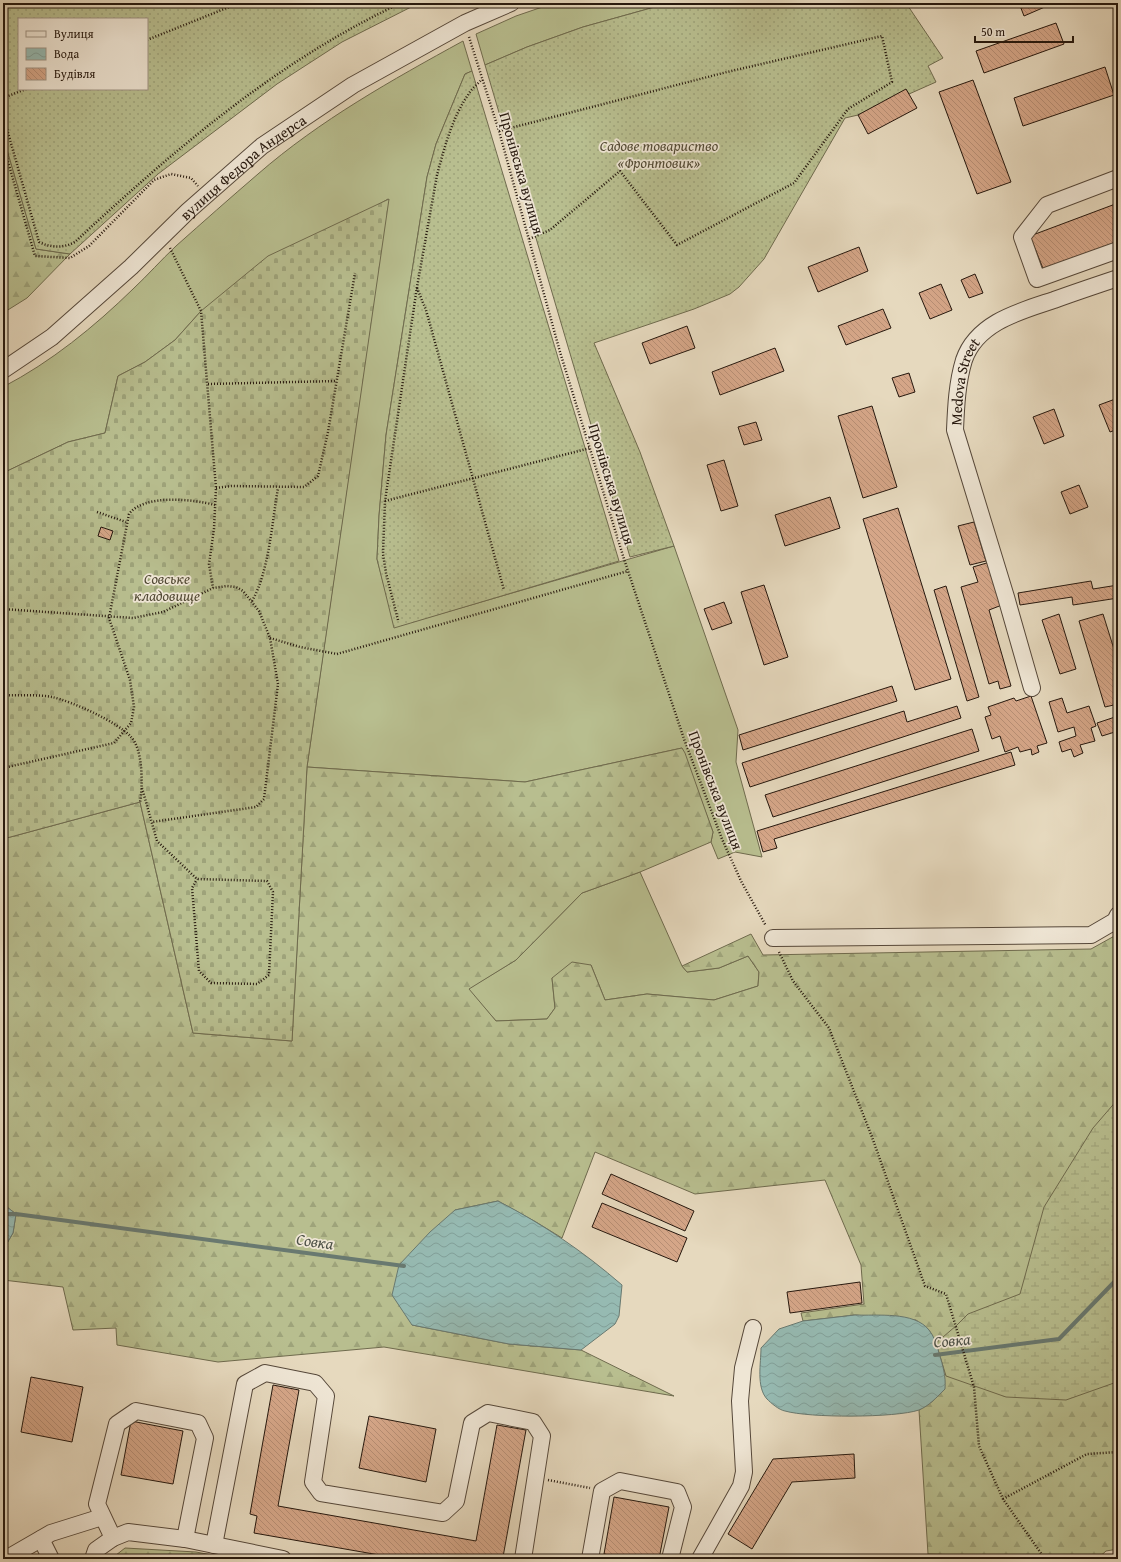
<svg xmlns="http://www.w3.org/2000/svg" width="1121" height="1562" viewBox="0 0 1121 1562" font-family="'Gentium Book Plus',serif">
<defs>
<pattern id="forest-firs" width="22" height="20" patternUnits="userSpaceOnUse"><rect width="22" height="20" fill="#b8be8f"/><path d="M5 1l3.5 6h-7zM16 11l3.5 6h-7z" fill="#9ea37a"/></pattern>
<pattern id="wetland-marsh" width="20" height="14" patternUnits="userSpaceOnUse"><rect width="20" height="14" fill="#b8be8f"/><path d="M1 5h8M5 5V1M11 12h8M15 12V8" fill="none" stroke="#9ea37a"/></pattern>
<pattern id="cemetery-stones" width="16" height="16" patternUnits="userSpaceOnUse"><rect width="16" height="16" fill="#b8be8f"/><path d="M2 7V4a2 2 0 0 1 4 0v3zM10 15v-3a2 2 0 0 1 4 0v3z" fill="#9ea37a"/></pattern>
<pattern id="garden-dots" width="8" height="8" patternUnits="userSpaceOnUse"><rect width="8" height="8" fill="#b8be8f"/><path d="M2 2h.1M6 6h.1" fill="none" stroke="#9ea37a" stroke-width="1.8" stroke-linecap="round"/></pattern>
<pattern id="water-waves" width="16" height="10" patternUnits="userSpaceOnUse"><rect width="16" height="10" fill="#96bab2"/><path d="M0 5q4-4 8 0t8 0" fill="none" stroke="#819f98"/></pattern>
<pattern id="building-back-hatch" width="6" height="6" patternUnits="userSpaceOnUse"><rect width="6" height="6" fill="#d5a688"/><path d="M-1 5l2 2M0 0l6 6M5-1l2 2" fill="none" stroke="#b78e74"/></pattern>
</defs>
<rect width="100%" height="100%" fill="#e6d9be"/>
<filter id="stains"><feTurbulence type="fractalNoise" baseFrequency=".005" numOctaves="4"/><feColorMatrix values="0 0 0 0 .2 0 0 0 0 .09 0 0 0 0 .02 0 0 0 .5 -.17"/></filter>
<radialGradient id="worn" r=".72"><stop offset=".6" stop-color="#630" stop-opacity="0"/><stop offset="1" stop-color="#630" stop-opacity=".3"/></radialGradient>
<!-- grass -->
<g fill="#b8be8f" stroke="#6f6b4e">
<path d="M554,3H669L583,27L527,47L485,65L476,34L516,16Z"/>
<path d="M463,41L472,71L465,74L436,144L427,177L386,435L379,516L377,559L395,627L674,546L738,730L736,762L762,857L735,852L718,859L711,842L713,832L682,748L525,782L307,767L388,199L201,311L175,340L145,362L118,376L105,433L68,442L3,473V387C51,362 94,327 133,289C148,275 161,260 176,246C203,222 230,198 258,174C320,120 392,80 463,41Z"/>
<path d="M640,872L682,966L687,972L719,968L748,956L759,972L758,986L714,1000L647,994L605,1000L591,965L552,978L555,1008L547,1019L496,1021L468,989L516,960L582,893Z"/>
</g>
<!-- forest -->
<g fill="url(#forest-firs)" stroke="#6f6b4e">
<path d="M3,136L36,249L70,254L27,298L3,313Z"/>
<path d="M682,748L685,753L713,832L711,842L640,872L582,893L516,960L469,989L496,1021L547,1019L555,1008L552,978L572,962L591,965L605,1000L647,994L714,1000L758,986L759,972L748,956L719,968L687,972L682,966L751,934L763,955L1091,949L1118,934V1549L1106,1551L1097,1559L928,1554L919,1410L933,1401L936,1343L929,1330L916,1320L855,1315L803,1321L801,1313L864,1304L861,1265L825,1180L695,1194L595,1152L562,1238L536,1222L498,1201L455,1210L412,1325L509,1344L581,1350L674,1396L384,1347L218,1362L117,1345L116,1328L73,1330L63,1287L3,1280V1250L13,1233L16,1214L3,1204V839L140,802L193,1033L292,1041L307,767L525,782Z"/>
<path d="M125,1548L196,1552L233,1559H111Z"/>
</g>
<!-- wetland -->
<path fill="url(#wetland-marsh)" stroke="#6f6b4e" d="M1118,1099V1380L1114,1383L1066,1400L1006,1397L946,1376L936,1343L957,1325L968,1314L1020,1294L1044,1207L1093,1128Z"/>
<!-- cemetery -->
<path fill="url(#cemetery-stones)" stroke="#6f6b4e" d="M389,199L307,767L292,1041L193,1033L140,802L3,839V473L68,442L105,433L118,376L145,362L175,340L201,311L268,256Z"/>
<!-- garden -->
<g fill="url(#garden-dots)" stroke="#6f6b4e" fill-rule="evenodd">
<path d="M3,3H419L342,42L277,84L158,174L70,254L36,249L3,136ZM19,19H147V89H19Z"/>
<path d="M669,3H906L943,58L928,66L936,82L909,94L907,91L858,115L845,118L764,259L739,287L730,294L694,309L594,343L640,452L674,546L630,557L485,65L527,47L583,27Z"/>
<path d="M472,71L619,561L394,628L377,559L379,516L386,435L427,177L436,144L465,74Z"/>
</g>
<!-- water -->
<g fill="url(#water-waves)" stroke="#697970">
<path d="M498,1201C543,1224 584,1252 622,1285L619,1316L615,1324L581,1350L509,1344L412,1325L392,1295L399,1265L430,1232L455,1210Z"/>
<path d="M3,1204L16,1214L13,1233L3,1250Z"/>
<path d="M855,1315C877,1316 914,1311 929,1330C934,1336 937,1345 939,1353C943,1366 946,1376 945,1389C937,1397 929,1406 919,1410C895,1418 809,1418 785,1411C779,1410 771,1403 767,1399C756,1387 761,1363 761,1348L779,1329L803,1321Z"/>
</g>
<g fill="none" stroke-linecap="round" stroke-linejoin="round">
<!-- stream -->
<g stroke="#697970" stroke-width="4">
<path d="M3,1214H16L404,1266"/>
<path d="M935,1355L1059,1339L1118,1278"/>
</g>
</g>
<!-- building -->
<g fill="url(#building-back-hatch)" stroke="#26180e">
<path d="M1019,3H1054L1024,16Z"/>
<path d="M1056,23L1064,44L984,73L976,51Z"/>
<path d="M1105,67L1114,95L1023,126L1014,98Z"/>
<path d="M973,80L1011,182L977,194L939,92Z"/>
<path d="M906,89L917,108L868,134L858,115Z"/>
<path d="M1118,203V243L1044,271L1030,236Z"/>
<path d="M859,247L868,271L818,292L808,267Z"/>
<path d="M975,274L983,293L969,298L961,280Z"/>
<path d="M941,284L952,310L930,319L919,293Z"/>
<path d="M883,309L891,328L846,345L838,326Z"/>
<path d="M687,326L695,348L650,364L642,343Z"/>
<path d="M775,348L784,371L720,395L712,372Z"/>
<path d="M909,373L915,392L899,397L892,378Z"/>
<path d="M1118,398V429L1110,432L1099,405Z"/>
<path d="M872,406L897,487L863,498L838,416Z"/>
<path d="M1054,409L1064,436L1044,444L1033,417Z"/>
<path d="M756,422L762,440L744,445L738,427Z"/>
<path d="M724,460L738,506L721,511L707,465Z"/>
<path d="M1079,485L1088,507L1070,514L1061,492Z"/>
<path d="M830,497L840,528L785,546L775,515Z"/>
<path d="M898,508L951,679L915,690L863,519Z"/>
<path d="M974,522L986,561L970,565L958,526Z"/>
<path d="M101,527L113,531L110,540L98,536Z"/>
<path d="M990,562L1002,605L989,610L1011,686L1000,689L998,681L989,684L961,587L978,582L973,567Z"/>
<path d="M1091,581L1093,589L1118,585V598L1073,605L1072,597L1020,605L1018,593Z"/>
<path d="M764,585L788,657L764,665L741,592Z"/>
<path d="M946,586L979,697L967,701L934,590Z"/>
<path d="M724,602L732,623L712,630L704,609Z"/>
<path d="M1059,614L1076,669L1060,674L1042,620Z"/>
<path d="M1103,614L1118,662V704L1105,707L1079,621Z"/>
<path d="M892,686L897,701L743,750L739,735Z"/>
<path d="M1031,696L1047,743L1037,746L1039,752L1032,755L1031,749L1020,752L1018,747L1005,752L1000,736L992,739L985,717L991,715L988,707L1014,698L1016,701Z"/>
<path d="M1062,698L1067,713L1089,706L1096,726L1091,728L1095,741L1080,745L1083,753L1074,757L1071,749L1062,752L1059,742L1076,736L1074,727L1058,732L1049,702Z"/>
<path d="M957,706L961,718L750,787L742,763L904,711L907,722Z"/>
<path d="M1118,716V731L1102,736L1097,723Z"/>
<path d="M972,729L979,751L773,817L765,795Z"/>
<path d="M1011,752L1015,765L774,839L777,848L763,852L757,831Z"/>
<path d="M611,1174L694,1211L685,1231L602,1194Z"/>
<path d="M602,1203L687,1238L677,1262L592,1227Z"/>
<path d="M860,1282L862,1303L790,1313L787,1292Z"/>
<path d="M31,1377L83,1387L72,1442L21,1432Z"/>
<path d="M273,1385L299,1390L278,1506L476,1541L497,1425L526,1430L503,1557L494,1556V1559H402L254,1533L257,1516L250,1514Z"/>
<path d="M369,1416L436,1429L426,1482L359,1468Z"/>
<path d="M131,1421L183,1431L173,1484L121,1475Z"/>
<path d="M854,1454L855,1478L792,1482L752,1549L728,1534L773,1459Z"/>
<path d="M614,1497L669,1507L659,1559H632L604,1554Z"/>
</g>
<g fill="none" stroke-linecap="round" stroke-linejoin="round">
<!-- minor casing -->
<g stroke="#56483a" stroke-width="18">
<g id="minor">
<path d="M1118,178L1047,205L1022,237L1037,279L1118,250"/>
<path id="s1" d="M3,370L52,337L131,267L188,211L262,146L353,85L465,23L511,3"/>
<path id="s2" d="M1032,688L1006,597L955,430C956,407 957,383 964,360C977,322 1021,311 1054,300C1076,292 1097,285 1118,278"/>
<path d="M773,938L1091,935L1115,921L1118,915"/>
<path d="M113,1538L97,1504L117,1424L136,1411L198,1423L205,1438L185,1539"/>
<path d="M41,1539L51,1559"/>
<path d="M214,1545L245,1384L265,1373L315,1383L326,1396L313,1482L321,1493L443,1513L456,1501L472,1423L488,1413L533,1422L542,1436L523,1559"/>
<path d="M6,1559L51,1533L102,1517"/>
<path d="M93,1559L96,1550L113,1538L128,1532L185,1539L283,1559"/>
<path d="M590,1559L602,1491L620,1481L677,1492L683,1507L670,1559"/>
<path d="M700,1559L741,1486L744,1472L740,1401L743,1368L753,1328"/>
</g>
</g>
<!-- path -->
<g stroke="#26180e" stroke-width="2.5" stroke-dasharray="1 2" stroke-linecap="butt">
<path d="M469,37L499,131L560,352L624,559L684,739L722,839L741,881L766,926"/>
<path d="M147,40L239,3"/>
<path d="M3,98L26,89"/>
<path d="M3,115L39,242C51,248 64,248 75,242C174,150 277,61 401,3"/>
<path d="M499,131L727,72L882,36L892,82L848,109L794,183L677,245L620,171L550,230L529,239"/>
<path d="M3,144L35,256L70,258L89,246L154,180L171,174L191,178L198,186"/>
<path d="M170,248L201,311L216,488L214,529L209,564L213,588"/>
<path d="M417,288L426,310L504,590"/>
<path d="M208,384L336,381"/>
<path d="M216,488L231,486L304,487L318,476L328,432L355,273"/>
<path d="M385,501L590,448"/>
<path d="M97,512L126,522"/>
<path d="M252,601C269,572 272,522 278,488"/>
<path d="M3,609L133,618L163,612L213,588L227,586L236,587L243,591L259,611L270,638L278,684L264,799L256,807L152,822"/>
<path d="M398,620L386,573L383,554L385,501L417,287L437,175C444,149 452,118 468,95C471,89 478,84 482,79"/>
<path d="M270,638L300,647L337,654L628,571"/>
<path d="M3,695C19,696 36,694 52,697C71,701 118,722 131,737C143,749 143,786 140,802"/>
<path d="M3,768L114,743L131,723L134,707L130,680L109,618L129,514C144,494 193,499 215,505"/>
<path d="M142,788L157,841L197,879L267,881L273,892L269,975L257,984L211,983L199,971L192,888L197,879"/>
<path d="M779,952L793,981L829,1028L872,1137L925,1286L946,1294L974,1387L979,1446L1003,1499L1045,1559"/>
<path d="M548,1480L590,1488"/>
<path d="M1003,1499L1087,1454L1118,1452"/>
</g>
<!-- minor -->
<use href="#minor" stroke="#efe6d5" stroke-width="16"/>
</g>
<g text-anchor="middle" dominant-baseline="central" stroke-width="3.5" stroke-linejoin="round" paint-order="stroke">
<!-- park labels -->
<g font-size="15" font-style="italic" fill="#524a35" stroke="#efe6d5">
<text x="659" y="145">Садове товариство<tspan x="659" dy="17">«Фронтовик»</tspan></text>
<text x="167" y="578">Совське<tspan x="167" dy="17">кладовище</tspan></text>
</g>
<!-- street labels -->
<g font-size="15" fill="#26180e" stroke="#efe6d5">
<text stroke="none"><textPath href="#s1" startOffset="315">вулиця Федора Андерса</textPath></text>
<text transform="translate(522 173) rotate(74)">Пронівська вулиця</text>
<text stroke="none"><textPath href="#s2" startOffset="319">Medova Street</textPath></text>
<text transform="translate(612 484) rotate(73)">Пронівська вулиця</text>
<text transform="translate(716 790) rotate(69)">Пронівська вулиця</text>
</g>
<!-- water labels -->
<g font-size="16" font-style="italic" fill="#4d5147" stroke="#efe6d5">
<text transform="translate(315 1241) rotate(8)">Совка</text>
<text transform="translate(952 1340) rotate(-5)">Совка</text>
</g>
</g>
<!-- margin -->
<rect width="1121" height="1562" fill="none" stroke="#e6d9be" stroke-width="16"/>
<rect x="4" y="4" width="1113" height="1554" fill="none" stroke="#26180e" stroke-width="2"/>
<rect x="8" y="8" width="1105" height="1546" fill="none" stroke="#26180e"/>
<!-- legend -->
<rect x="18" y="18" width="130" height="72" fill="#efe6d5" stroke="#9f9485"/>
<rect x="26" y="31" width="20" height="6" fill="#efe6d5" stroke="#9f9485"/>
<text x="54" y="38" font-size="12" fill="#26180e">Вулиця</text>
<rect x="26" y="48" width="20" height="12" fill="url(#water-waves)" stroke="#9f9485"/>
<text x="54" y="58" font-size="12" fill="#26180e">Вода</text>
<rect x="26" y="68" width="20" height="12" fill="url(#building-back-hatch)" stroke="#9f9485"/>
<text x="54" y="78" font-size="12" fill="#26180e">Будівля</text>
<!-- scale -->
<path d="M975 36v6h98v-6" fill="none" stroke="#26180e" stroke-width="2"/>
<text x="981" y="36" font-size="12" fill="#26180e" stroke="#efe6d5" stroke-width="3" paint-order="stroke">50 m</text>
<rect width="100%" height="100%" filter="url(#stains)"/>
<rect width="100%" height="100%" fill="url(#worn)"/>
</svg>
